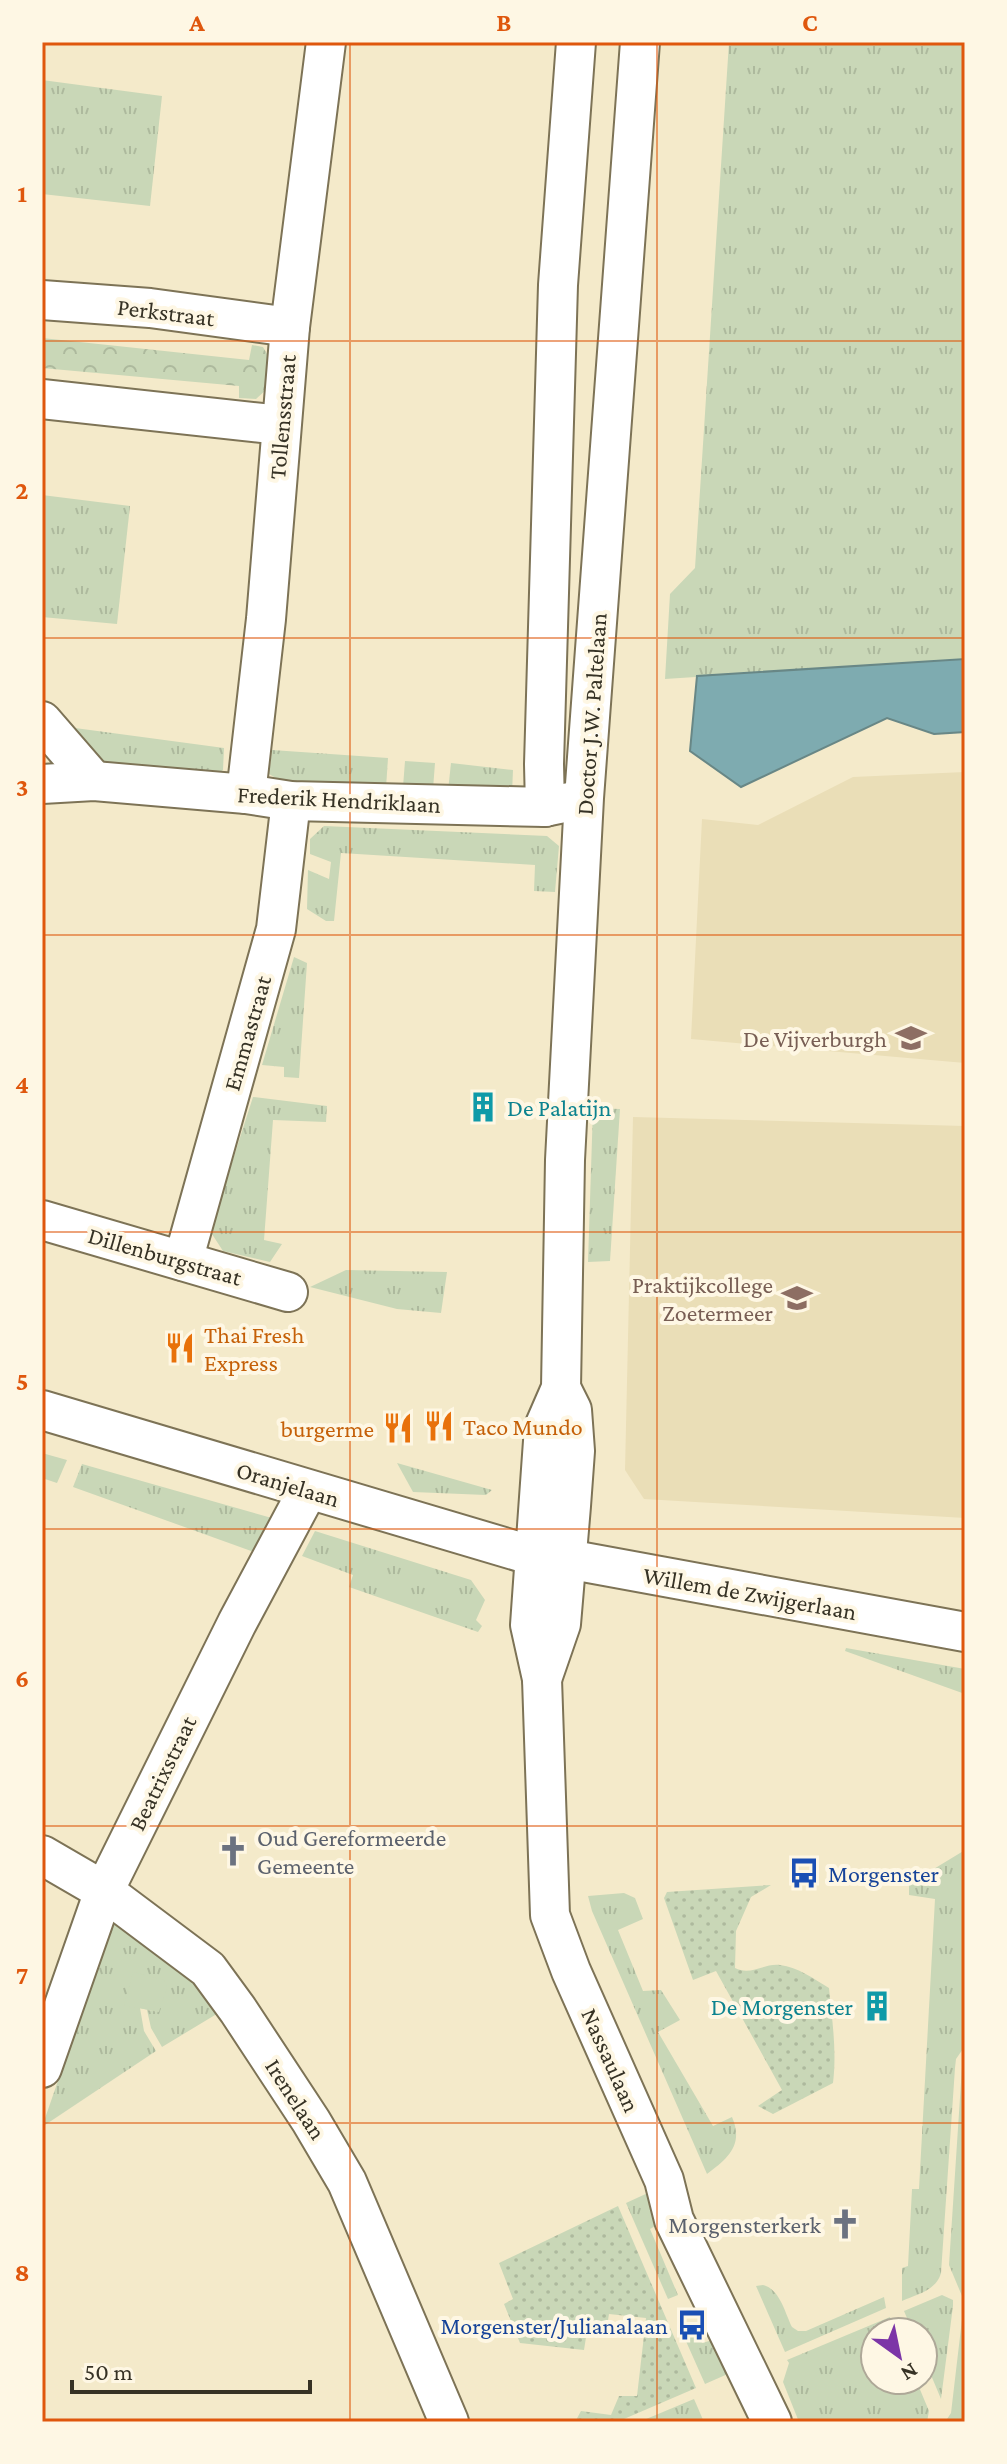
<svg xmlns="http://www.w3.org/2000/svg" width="1007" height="2464" viewBox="0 0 1007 2464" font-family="'Crimson Pro',serif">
<defs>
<pattern id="grass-tufts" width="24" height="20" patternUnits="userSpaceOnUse" patternTransform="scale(2)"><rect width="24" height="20" fill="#c9d7b7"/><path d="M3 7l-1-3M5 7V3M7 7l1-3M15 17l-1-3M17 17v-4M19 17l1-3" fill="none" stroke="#adb99d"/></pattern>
<pattern id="forest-crowns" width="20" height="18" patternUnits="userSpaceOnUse" patternTransform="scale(2)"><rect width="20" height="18" fill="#c9d7b7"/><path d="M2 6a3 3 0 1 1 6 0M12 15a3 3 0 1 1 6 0" fill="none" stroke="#adb99d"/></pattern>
<pattern id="garden-dots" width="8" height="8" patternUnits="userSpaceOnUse" patternTransform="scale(2)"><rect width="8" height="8" fill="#c9d7b7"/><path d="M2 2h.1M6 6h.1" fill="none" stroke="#adb99d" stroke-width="1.8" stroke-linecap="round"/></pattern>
</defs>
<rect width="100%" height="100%" fill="#f4eaca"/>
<!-- built -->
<g fill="#eadeb7">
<path d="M965,772V1063L691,1039L702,819L758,825L853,777Z"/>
<path d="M633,1117L965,1126V1518L644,1499L625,1470Z"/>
</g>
<!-- grass -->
<g fill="url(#grass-tufts)">
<path d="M729,42H965V659L665,679L670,594L695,568Z"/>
<path d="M42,80L162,96L150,206L42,194Z"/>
<path d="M42,495L130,506L117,624L42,617Z"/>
<path d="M75,728L224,748L223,770L214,777L107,765Z"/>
<path d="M272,750L388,758L386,788L284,783L269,774Z"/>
<path d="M405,761L435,763L433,789L403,787Z"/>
<path d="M451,763L513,770L512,793L448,791Z"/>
<path d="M324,826L547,836L559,846L555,892L534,891L535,865L341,853L334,921H326L307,909L308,870L329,879L331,862L310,854V839Z"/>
<path d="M294,957L307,963L299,1078L284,1077V1067L262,1065Z"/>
<path d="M253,1097L327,1106L326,1122L273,1120L264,1240L282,1244L270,1262L223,1251L210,1231Z"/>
<path d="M593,1108L620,1109L610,1261L588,1262Z"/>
<path d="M346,1270L447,1272L441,1313L397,1309L310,1287Z"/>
<path d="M42,1453L67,1460L57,1483L42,1478Z"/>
<path d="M397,1463L492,1490L486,1495L413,1492Z"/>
<path d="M82,1464L279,1520L257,1553L73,1487Z"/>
<path d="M315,1531L471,1580L485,1600L476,1620L482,1626L478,1632L349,1587L353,1575L302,1556Z"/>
<path d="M846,1648L965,1669V1694L845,1651Z"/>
<path d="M965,1850V2046L956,2059L955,2068L941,2273C936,2291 917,2294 902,2301V2268L908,2266L912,2189H919L935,1899L909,1895V1884Z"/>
<path d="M624,1893L635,1898L643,1919L618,1930L643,1991L661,1990L680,2020L658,2032L713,2126L732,2117C744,2145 728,2158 707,2174L592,1911L588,1896Z"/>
<path d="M128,1920L198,1982L220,2012L162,2047L151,2028L147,2010L159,2012L124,2005L140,2008L144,2031L156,2051L42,2127L112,1925Z"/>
<path d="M965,2061V2422H945L951,2413L963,2311L962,2296L949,2265L962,2067Z"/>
<path d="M650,2192L661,2215L655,2226L650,2229L678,2295L668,2299L626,2203Z"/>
<path d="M763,2285C780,2289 785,2313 792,2327L798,2331H806L884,2297L886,2308L785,2352L756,2286Z"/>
<path d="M942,2295L953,2300V2306L941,2399L923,2356V2332H913L904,2311Z"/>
<path d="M890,2317L896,2332H875V2380H916L929,2411L927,2422H799L783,2382L789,2363L787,2360Z"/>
<path d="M695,2324L702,2343L713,2340L730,2373L705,2384L681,2330Z"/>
<path d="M694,2399L704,2422H639Z"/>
</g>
<!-- forest -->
<path fill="url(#forest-crowns)" d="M42,338L249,360L252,345L263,347L271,361L268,388L256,399L239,398V386L42,368Z"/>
<!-- park -->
<path fill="#c9d7b7" d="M133,1972L164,1980L167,1987L159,2012L124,2005Z"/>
<!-- garden -->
<g fill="url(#garden-dots)">
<path d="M771,1885L751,1897L736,1931L735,1968C751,1976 764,1963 780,1965C798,1967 814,1979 829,1988C832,2019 837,2051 833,2083L773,2114L758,2106L782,2090L716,1971L693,1980L664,1898L667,1892Z"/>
<path d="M618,2206L696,2388L617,2422H575L581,2411L611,2415L619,2396H637L646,2318L609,2314L606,2333L587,2331L584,2350L520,2343L504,2304L513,2299L499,2263Z"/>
</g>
<!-- water -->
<path fill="#7eabb0" stroke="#688786" stroke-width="2" d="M965,659V732L934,734L887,718L741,787L690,751L697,676Z"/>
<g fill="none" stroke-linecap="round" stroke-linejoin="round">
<!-- minor casing -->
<g stroke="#7d7356" stroke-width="42">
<g id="minor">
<path d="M640,42L584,798L565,1160L561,1388L544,1427L530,1625L542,1679L550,1915L571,1971L664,2180L674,2220L772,2422"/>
<path d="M42,300L150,308L290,327"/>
<path d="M42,399L281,425"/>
<path d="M42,721L94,781"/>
<path d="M42,784L94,781L246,794L291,801L545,807L569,802"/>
<path d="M246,794L266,619L290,327L326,42"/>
<path d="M545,807L544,764L558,285L576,42"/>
<path d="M42,1220L288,1292"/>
<path d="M183,1261L276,929L291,801"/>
<path d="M42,1410L534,1556L567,1559L965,1632"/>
<path d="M542,1679L561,1624L571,1506L575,1451L572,1410L561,1388"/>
<path d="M42,1855L104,1891L208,1969L238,2010L311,2121L347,2182L449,2422"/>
<path d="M42,2068L104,1891L237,1623L308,1490"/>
</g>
</g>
<!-- minor -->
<use href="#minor" stroke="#fff" stroke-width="38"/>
</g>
<!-- grid -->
<path fill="none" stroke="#df570d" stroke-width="2" stroke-opacity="0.55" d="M350,42V2422M657,42V2422M42,341H965M42,638H965M42,935H965M42,1232H965M42,1529H965M42,1826H965M42,2123H965"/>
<!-- icons -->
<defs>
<g id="school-bare" transform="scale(2.4)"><path d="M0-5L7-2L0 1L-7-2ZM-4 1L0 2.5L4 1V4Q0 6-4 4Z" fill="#8d6e63" stroke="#fef7e4" stroke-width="2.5" paint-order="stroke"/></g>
<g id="building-bare" transform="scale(2.4)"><path d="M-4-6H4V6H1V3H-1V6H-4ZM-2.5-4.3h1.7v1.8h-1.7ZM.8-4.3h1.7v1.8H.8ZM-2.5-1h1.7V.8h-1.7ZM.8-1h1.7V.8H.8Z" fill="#0f9aa8" stroke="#fef7e4" stroke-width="2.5" paint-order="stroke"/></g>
<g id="restaurant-bare" transform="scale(2.4)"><path d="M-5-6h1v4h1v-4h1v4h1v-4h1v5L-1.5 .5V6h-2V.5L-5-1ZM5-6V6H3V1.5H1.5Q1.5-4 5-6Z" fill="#e8710a" stroke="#fef7e4" stroke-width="2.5" paint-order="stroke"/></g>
<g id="church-bare" transform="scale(2.4)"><path d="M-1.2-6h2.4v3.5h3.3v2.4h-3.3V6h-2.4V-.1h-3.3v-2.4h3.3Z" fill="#6b7280" stroke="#fef7e4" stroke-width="2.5" paint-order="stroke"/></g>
<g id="bus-bare" transform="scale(2.4)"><path d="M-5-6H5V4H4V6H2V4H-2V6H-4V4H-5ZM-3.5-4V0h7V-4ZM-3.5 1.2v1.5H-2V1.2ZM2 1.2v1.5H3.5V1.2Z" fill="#1a4fb4" stroke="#fef7e4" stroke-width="2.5" paint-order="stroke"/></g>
</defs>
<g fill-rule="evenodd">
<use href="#school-bare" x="911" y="1038"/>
<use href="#building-bare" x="483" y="1107"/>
<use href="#school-bare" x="797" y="1298"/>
<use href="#restaurant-bare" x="180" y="1348"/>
<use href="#restaurant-bare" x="439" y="1426"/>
<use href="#restaurant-bare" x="398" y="1428"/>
<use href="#church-bare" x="233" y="1851"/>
<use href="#bus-bare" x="804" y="1873"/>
<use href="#building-bare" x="877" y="2006"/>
<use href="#church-bare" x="845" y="2224"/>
<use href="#bus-bare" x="692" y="2325"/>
</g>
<g text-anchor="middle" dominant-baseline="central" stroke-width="8" stroke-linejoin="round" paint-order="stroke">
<!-- street labels -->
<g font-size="24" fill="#363225" stroke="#fef7e4">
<text transform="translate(166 312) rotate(7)">Perkstraat</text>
<text transform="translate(282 417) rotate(-85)">Tollensstraat</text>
<text transform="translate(591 714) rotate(-86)">Doctor J.W. Paltelaan</text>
<text transform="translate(339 799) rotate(3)">Frederik Hendriklaan</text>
<text transform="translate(247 1033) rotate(-74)">Emmastraat</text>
<text transform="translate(165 1256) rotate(16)">Dillenburgstraat</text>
<text transform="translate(288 1484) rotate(17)">Oranjelaan</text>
<text transform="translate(750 1593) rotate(10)">Willem de Zwijgerlaan</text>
<text transform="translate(162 1773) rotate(-64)">Beatrixstraat</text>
<text transform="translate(611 2060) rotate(66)">Nassaulaan</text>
<text transform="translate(296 2099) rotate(57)">Irenelaan</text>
</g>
<!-- education labels -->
<g font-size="24" fill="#785e54" stroke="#fef7e4" text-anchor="end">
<text x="887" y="1038">De Vijverburgh</text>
<text x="773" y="1284">Praktijkcollege<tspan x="773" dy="28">Zoetermeer</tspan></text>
</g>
<!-- culture labels -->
<g font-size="24" fill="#0d838f" stroke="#fef7e4" text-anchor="start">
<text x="507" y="1107">De Palatijn</text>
<text x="853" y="2006" text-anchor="end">De Morgenster</text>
</g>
<!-- food labels -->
<g font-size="24" fill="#c56008" stroke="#fef7e4" text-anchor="start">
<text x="204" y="1334">Thai Fresh<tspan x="204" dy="28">Express</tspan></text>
<text x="463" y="1426">Taco Mundo</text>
<text x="374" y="1428" text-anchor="end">burgerme</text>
</g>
<!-- worship labels -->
<g font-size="24" fill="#5b616d" stroke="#fef7e4" text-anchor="start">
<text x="257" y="1837">Oud Gereformeerde<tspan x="257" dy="28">Gemeente</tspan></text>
<text x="821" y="2224" text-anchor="end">Morgensterkerk</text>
</g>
<!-- transit labels -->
<g font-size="24" fill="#164399" stroke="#fef7e4" text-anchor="start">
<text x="828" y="1873">Morgenster</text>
<text x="668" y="2325" text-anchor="end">Morgenster/Julianalaan</text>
</g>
</g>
<!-- border -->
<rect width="1007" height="2464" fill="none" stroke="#fef7e4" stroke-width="88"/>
<!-- north arrow -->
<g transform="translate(899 2356) rotate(147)"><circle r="38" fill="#fef7e4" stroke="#aea898" stroke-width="2"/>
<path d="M0-6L14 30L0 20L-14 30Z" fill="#7c35a7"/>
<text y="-12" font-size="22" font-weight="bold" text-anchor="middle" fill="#363225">N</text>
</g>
<!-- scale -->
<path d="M72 2380v12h238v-12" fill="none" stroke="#363225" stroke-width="4"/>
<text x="84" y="2380" font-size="24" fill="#363225" stroke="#fef7e4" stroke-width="6" paint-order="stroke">50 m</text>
<rect x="44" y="44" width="919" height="2376" fill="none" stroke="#df570d" stroke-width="3"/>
<g font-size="26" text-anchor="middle" font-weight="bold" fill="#df570d">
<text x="197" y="31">A</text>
<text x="504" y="31">B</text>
<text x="810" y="31">C</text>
<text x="22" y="202">1</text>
<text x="22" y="499">2</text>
<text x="22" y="796">3</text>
<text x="22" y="1093">4</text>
<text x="22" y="1390">5</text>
<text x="22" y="1687">6</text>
<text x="22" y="1984">7</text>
<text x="22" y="2281">8</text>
</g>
</svg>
